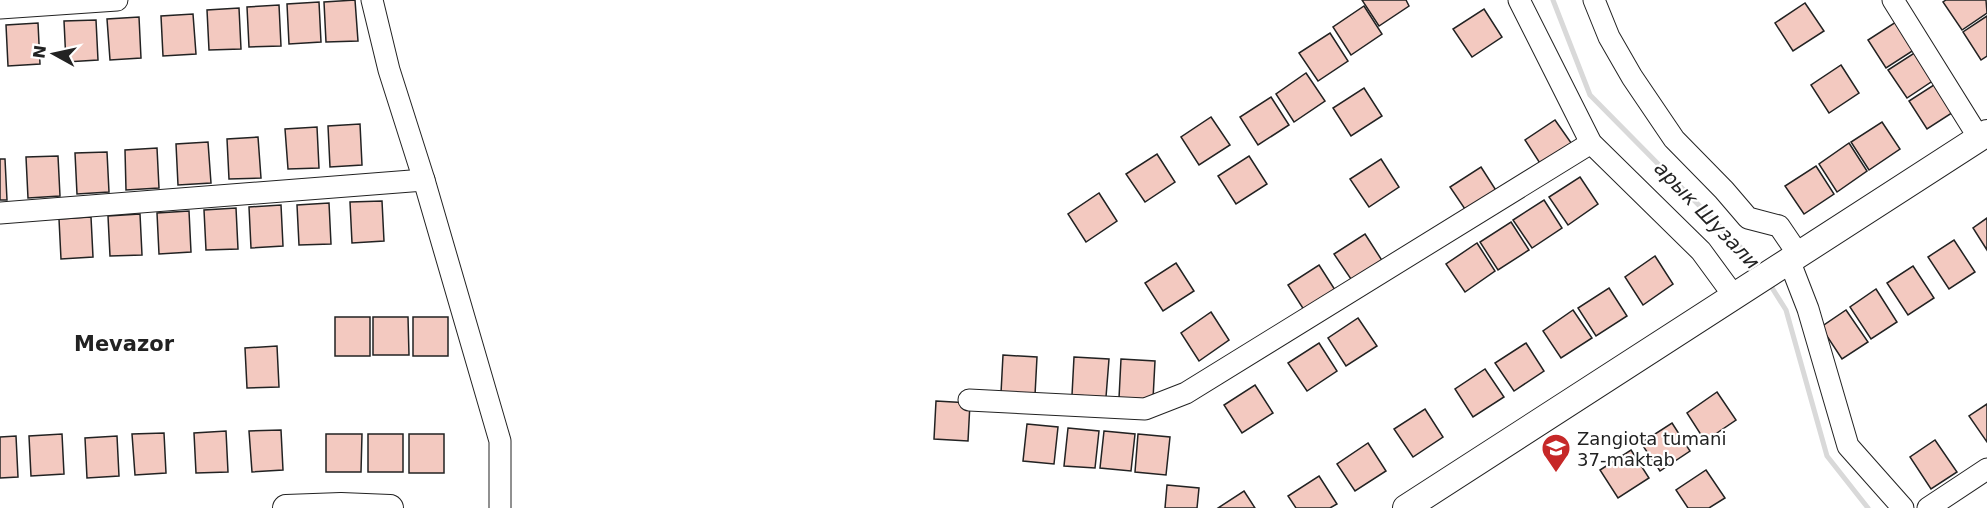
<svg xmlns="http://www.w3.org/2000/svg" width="1987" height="508" viewBox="0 0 1987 508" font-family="'DejaVu Sans',sans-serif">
<rect width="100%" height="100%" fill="#fff"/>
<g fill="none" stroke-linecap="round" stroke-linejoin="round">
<!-- stream -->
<g stroke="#d9d9d9" stroke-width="5">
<path d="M1553,0L1590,95L1754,261L1760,270"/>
<path d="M1769,283L1786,310L1827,456L1868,508"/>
</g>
</g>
<!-- building -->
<g fill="#f3c9c0" stroke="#222" stroke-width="1.5">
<path d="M355,0L358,41L326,42L324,2Z"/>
<path d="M1362,0H1406L1409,6L1379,26Z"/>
<path d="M1946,0H1986L1987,13L1962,30L1943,2Z"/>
<path d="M319,2L321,42L289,44L287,4Z"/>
<path d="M1805,3L1824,31L1793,51L1775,23Z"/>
<path d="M279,5L281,46L249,47L247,7Z"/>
<path d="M1364,6L1382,34L1351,55L1333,27Z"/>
<path d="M239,8L241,49L209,50L207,10Z"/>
<path d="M1484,9L1502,37L1472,57L1453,29Z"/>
<path d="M193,14L196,54L163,56L161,16Z"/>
<path d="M1987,16V56L1981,60L1963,32Z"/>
<path d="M139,17L141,58L110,60L107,19Z"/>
<path d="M96,20L98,60L66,62L64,21Z"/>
<path d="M1899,20L1917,48L1886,68L1868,40Z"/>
<path d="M38,23L40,64L8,66L6,25Z"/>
<path d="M1330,33L1348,61L1318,81L1299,53Z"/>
<path d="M1919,50L1937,78L1907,98L1888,70Z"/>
<path d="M1841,65L1859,93L1829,113L1811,85Z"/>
<path d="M1306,73L1325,101L1294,122L1276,94Z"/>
<path d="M1940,81L1958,109L1927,129L1909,101Z"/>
<path d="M1364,88L1382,116L1351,136L1333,108Z"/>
<path d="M1271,97L1289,125L1258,145L1240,117Z"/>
<path d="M1211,117L1230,145L1199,165L1181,137Z"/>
<path d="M1555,120L1574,147L1543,168L1525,140Z"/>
<path d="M1882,122L1900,149L1869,170L1851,142Z"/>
<path d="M360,124L362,165L330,167L328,126Z"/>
<path d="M317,127L319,168L288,169L285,129Z"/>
<path d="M258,137L261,178L229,179L227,139Z"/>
<path d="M208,142L211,183L178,185L176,144Z"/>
<path d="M1849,143L1867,171L1837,192L1819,164Z"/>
<path d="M157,148L159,188L126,190L125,150Z"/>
<path d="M107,152L109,192L77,194L75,153Z"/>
<path d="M1157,154L1175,182L1145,202L1126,174Z"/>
<path d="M58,156L60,196L28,198L26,157Z"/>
<path d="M1249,156L1267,184L1236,204L1218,176Z"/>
<path d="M0,159H5L7,200H0Z"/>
<path d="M1381,159L1399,187L1369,207L1350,179Z"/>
<path d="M1816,166L1834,194L1804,214L1785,186Z"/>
<path d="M1481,167L1499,195L1469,215L1450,187Z"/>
<path d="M1580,177L1598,204L1568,225L1549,197Z"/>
<path d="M1099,193L1117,221L1086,242L1068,214Z"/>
<path d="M1544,200L1562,228L1532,248L1513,220Z"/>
<path d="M382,201L384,241L352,243L350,202Z"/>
<path d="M329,203L331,244L299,245L297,205Z"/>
<path d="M281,205L283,246L251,248L249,207Z"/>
<path d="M236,208L238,249L206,250L204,210Z"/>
<path d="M189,211L191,252L159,254L157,213Z"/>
<path d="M140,214L142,255L110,256L108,216Z"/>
<path d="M91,217L93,257L61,259L59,219Z"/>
<path d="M1987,218V250L1973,228Z"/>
<path d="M1511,222L1529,250L1498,270L1480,242Z"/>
<path d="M1365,234L1383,262L1353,282L1334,254Z"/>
<path d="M1954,240L1975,272L1949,289L1928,257Z"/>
<path d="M1477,243L1495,271L1465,292L1446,264Z"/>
<path d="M1655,256L1673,284L1643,305L1625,277Z"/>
<path d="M1176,263L1194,291L1163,311L1145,283Z"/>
<path d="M1319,265L1337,293L1306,313L1288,285Z"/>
<path d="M1913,266L1934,298L1908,315L1887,283Z"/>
<path d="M1609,288L1627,316L1596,336L1578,308Z"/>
<path d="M1876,289L1897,322L1871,339L1850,307Z"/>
<path d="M1573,310L1592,338L1561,358L1543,331Z"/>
<path d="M1846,310L1868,342L1842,359L1821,327Z"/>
<path d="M1211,312L1229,340L1199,361L1181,333Z"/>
<rect x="335" y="317" width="35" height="39"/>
<path d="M373,317H408L409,355H373Z"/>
<rect x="413" y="317" width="35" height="39"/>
<path d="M1358,318L1377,346L1346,366L1328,338Z"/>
<path d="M1319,343L1337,371L1307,391L1288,363Z"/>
<path d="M1526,343L1544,371L1514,391L1495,363Z"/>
<path d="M277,346L279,387L247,388L245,348Z"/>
<path d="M1003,355L1037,357L1035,395L1001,393Z"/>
<path d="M1074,357L1109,359L1106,397L1072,395Z"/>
<path d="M1121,359L1155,361L1153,399L1119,398Z"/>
<path d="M1485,369L1504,397L1473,417L1455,389Z"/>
<path d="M1255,385L1273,413L1242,433L1224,405Z"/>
<path d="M1717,392L1736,420L1705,441L1687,413Z"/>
<path d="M936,401L970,403L968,441L934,439Z"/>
<path d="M1987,404V442L1969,416Z"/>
<path d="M1425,409L1443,437L1413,457L1394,429Z"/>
<path d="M1672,423L1690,451L1660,471L1641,443Z"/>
<path d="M1027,424L1058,427L1054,464L1023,461Z"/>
<path d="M1068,428L1099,431L1095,468L1064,466Z"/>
<path d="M281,430L283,470L252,472L249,431Z"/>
<path d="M226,431L228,472L196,473L194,433Z"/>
<path d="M1104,431L1135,434L1131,471L1100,468Z"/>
<path d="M164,433L166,473L135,475L132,434Z"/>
<path d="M62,434L64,474L31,476L29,436Z"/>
<path d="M326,434H362L361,472H326Z"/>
<rect x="368" y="434" width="35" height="38"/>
<rect x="409" y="434" width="35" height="39"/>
<path d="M1138,434L1170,437L1166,475L1135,472Z"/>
<path d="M16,436L18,477L0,478V437Z"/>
<path d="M117,436L119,476L87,478L85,438Z"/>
<path d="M1935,440L1957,472L1931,489L1910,457Z"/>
<path d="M1368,443L1386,471L1355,491L1337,464Z"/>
<path d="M1631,450L1649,478L1618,498L1600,470Z"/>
<path d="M1706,470L1725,498L1709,508H1688L1676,490Z"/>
<path d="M1319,476L1337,504L1330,508H1296L1288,496Z"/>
<path d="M1167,485L1199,488L1197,508H1165Z"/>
<path d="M1244,491L1255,508H1218Z"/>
</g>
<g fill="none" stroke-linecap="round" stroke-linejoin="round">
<!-- minor casing -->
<g stroke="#222" stroke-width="23">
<g id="minor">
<path d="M372,0L389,70L424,180L500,441V508"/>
<path d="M1519,0L1591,143L1701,251L1734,296"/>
<path d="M1594,0L1609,37L1632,77L1674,139L1724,190L1748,218L1779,226L1798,254"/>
<path d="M1893,0L1979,138"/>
<path d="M0,8L117,0"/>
<path d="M0,213L424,180"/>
<path d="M1789,260L1808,309L1848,446L1903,508"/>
<path d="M969,400L1145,409L1186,393L1591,143"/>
<path d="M1928,508L1987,469"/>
</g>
</g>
<!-- major casing -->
<g stroke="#222" stroke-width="28">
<g id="major">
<path d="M286,508L341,506L390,508"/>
<path d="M1406,508L1987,133"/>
</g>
</g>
<!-- minor -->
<use href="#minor" stroke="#fff" stroke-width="21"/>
<!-- major -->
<use href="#major" stroke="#fff" stroke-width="26"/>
</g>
<!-- icons -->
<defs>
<g id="school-pin" transform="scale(1.5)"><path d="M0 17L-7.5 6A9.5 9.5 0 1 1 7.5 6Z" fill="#c62828" stroke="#fff"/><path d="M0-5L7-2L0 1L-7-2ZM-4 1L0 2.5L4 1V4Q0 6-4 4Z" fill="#fff"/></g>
</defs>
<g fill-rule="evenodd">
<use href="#school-pin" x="1556" y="448"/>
</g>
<g text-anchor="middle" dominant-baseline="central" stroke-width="4.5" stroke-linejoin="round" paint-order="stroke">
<!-- poi labels -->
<g font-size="18" fill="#222" stroke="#fff" text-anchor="start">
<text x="1577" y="438">Zangiota tumani<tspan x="1577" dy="21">37-maktab</tspan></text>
</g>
<!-- water labels -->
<g font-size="20" font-style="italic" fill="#222" stroke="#fff">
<text transform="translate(1707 215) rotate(46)">арык Шузали</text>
</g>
<!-- quarter labels -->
<g font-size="21" font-weight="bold" fill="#222" stroke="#fff">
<text x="124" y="344">Mevazor</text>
</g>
</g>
<!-- north arrow -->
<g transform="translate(54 54) rotate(278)" stroke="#ffffff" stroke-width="4.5" paint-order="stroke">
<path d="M0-4.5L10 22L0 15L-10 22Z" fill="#222222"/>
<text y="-9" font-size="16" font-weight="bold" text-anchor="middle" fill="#222222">N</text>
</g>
</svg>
